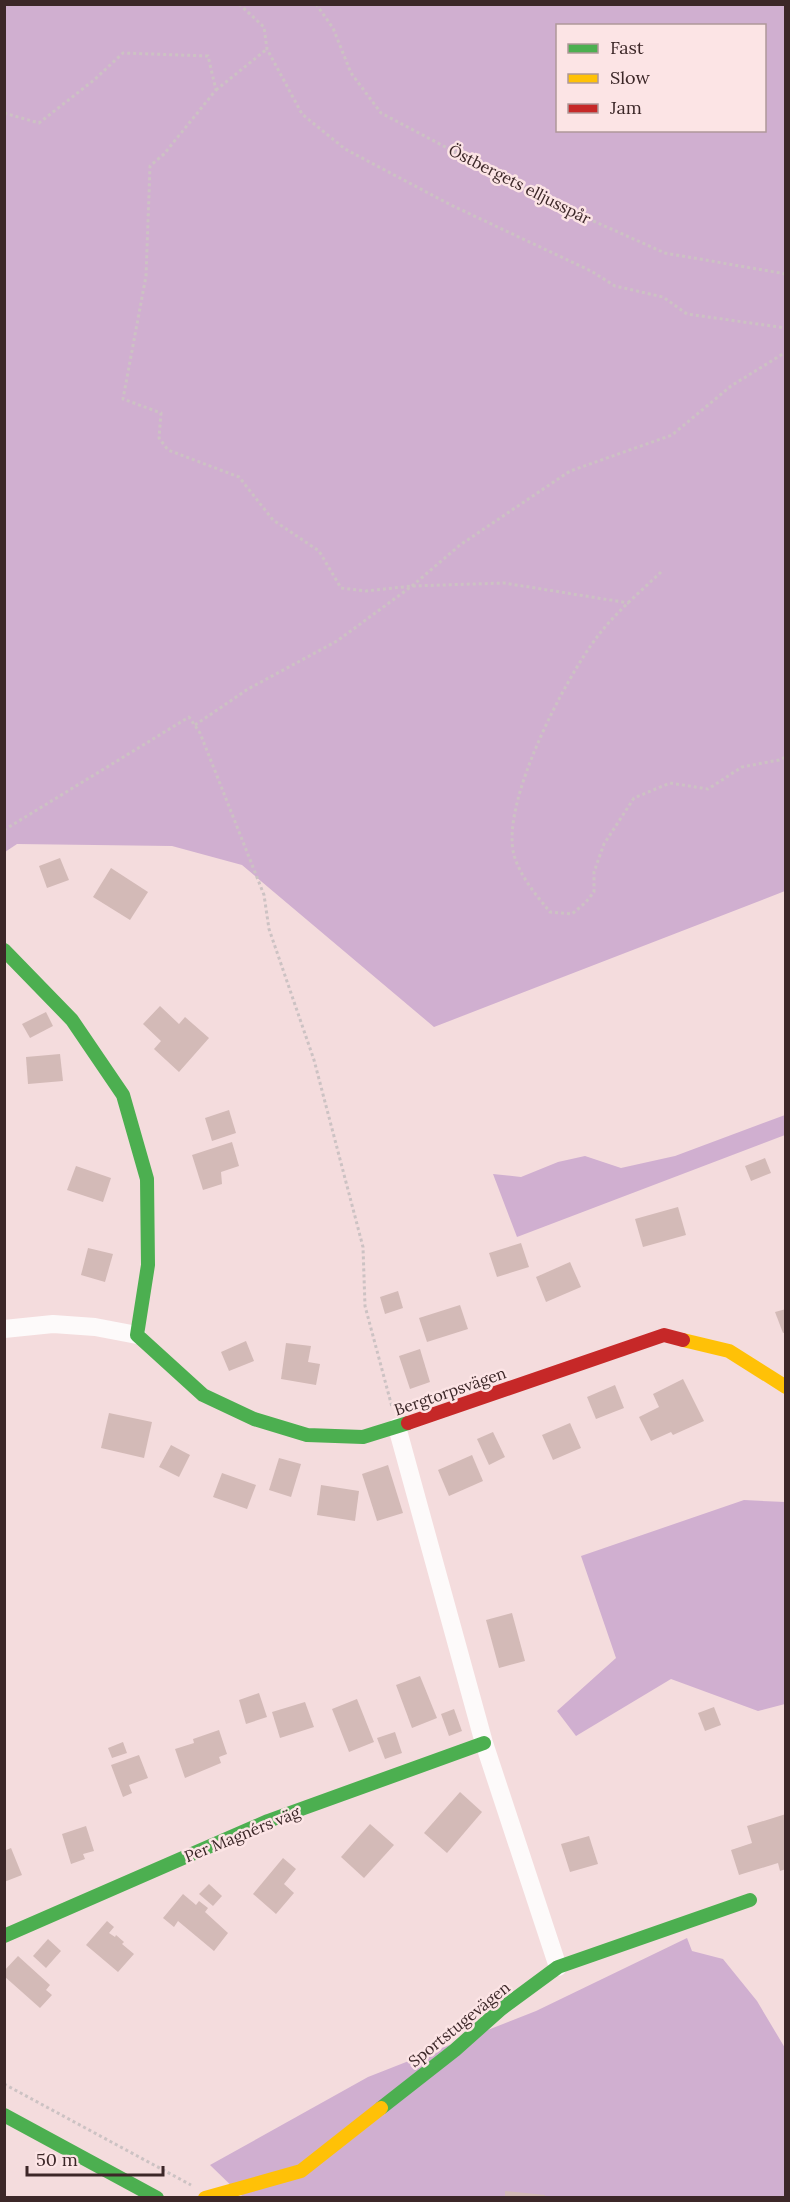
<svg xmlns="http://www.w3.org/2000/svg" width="790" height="2202" viewBox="0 0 790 2202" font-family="Lora,serif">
<rect width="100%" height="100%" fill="#f4dcdd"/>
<!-- forest -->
<g fill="#d0afd0" fill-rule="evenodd">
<path d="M5,4L785,5V891L434,1027L242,865L172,846L17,844L5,852ZM558,26H764V130H558Z"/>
<path d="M785,1115V1135L517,1237L493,1174L521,1177L558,1162L585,1156L621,1168L675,1156Z"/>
<path d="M744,1500L785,1502V1704L758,1711L671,1679L576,1736L557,1711L616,1658L581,1556Z"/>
<path d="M687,1938L692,1951L723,1959L757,2001L785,2048V2197H243L210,2165L368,2077L536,2011Z"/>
</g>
<!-- building -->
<g fill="#d3bab7">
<path d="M60,858L69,880L47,888L39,866Z"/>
<path d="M111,868L148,892L130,920L93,897Z"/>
<path d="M160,1006L179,1024L185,1017L209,1038L179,1072L154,1049L161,1041L143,1024Z"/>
<path d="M46,1012L53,1026L30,1038L22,1024Z"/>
<path d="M60,1054L63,1081L28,1084L26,1057Z"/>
<path d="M229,1110L236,1133L212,1141L205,1118Z"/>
<path d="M232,1142L239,1166L221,1172L222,1184L203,1190L192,1155Z"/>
<path d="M765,1158L771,1173L751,1181L745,1166Z"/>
<path d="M76,1166L111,1178L103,1202L67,1190Z"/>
<path d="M678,1207L686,1235L643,1247L635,1219Z"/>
<path d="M521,1243L529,1267L497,1277L489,1253Z"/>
<path d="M88,1248L113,1254L105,1282L81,1275Z"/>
<path d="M570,1262L581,1287L546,1302L536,1277Z"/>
<path d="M398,1291L403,1308L385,1314L380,1297Z"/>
<path d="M460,1305L468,1329L427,1342L419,1318Z"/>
<path d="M786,1309V1332L783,1333L775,1312Z"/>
<path d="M246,1341L254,1361L229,1371L221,1352Z"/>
<path d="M286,1343L311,1346L308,1362L320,1364L316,1385L281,1379Z"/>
<path d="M420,1349L430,1382L410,1389L399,1356Z"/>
<path d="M683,1379L704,1421L673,1435L671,1432L651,1441L639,1417L659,1407L653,1394Z"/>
<path d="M615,1385L624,1408L596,1419L587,1397Z"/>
<path d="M109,1413L152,1422L144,1458L101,1448Z"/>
<path d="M570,1423L581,1448L553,1460L542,1435Z"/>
<path d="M493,1432L505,1457L489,1465L477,1439Z"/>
<path d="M171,1445L190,1455L179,1477L159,1467Z"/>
<path d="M472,1455L483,1481L449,1496L438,1470Z"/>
<path d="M279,1458L301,1464L291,1497L269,1490Z"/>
<path d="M388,1465L403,1513L377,1521L362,1474Z"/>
<path d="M222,1473L256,1485L247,1509L213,1497Z"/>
<path d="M321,1485L359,1491L355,1521L317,1515Z"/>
<path d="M512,1613L525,1661L499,1668L486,1620Z"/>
<path d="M420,1676L437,1718L412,1728L396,1685Z"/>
<path d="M259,1693L267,1717L246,1724L239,1700Z"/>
<path d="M357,1699L374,1742L349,1752L332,1709Z"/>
<path d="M305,1702L314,1727L280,1738L272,1712Z"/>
<path d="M714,1707L721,1725L705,1731L698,1713Z"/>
<path d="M454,1709L462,1731L449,1736L441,1714Z"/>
<path d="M219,1730L227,1754L219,1757L221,1763L185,1778L175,1749L194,1743L193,1739Z"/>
<path d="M395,1732L402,1753L385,1759L377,1738Z"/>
<path d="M123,1742L127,1753L112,1758L108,1748Z"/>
<path d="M139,1755L148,1778L129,1785L132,1793L123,1797L111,1765Z"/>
<path d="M460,1792L482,1812L447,1853L424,1833Z"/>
<path d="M786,1814V1869L780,1871L778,1863L739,1875L731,1850L752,1843L747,1826Z"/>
<path d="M370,1824L394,1845L364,1878L341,1857Z"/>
<path d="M86,1826L94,1851L83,1854L85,1859L71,1864L62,1834Z"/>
<path d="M589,1836L598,1864L570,1872L561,1844Z"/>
<path d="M11,1848L22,1875L4,1882V1851Z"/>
<path d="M283,1858L296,1869L284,1884L294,1893L276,1914L253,1894Z"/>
<path d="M209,1884L222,1896L213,1906L199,1894Z"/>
<path d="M183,1894L196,1905L199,1901L208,1908L205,1912L228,1933L214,1951L178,1921L174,1927L163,1918Z"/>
<path d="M107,1921L114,1927L109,1933L115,1937L116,1935L124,1942L122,1944L134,1954L118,1972L86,1945Z"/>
<path d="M48,1939L61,1951L46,1968L33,1956Z"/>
<path d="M18,1956L50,1985L46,1990L52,1995L40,2008L4,1976V1971Z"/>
<path d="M505,2191L545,2195V2198H505Z"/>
</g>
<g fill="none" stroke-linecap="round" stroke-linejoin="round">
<!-- path -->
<g stroke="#ccc2c3" stroke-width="3" stroke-dasharray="3 3" stroke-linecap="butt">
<path d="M239,4L264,27L267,49L302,114L345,149L451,205L591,271L615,286L663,297L687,314L786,328"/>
<path d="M316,4L333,28L351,73L381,113L544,199L665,253L786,274"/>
<path d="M216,90L267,49"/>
<path d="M4,113L39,123L94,80L123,53L208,56L216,90L164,154L150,166L146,276L123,399L161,413L159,438L168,450L239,477L273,520L319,551L341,588L366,591L412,586L504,583L629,603"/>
<path d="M661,572C639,593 615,613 597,637C565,679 500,803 514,855C520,876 536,895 550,912L572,914L585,903L594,892V872L604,844L634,798L670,783L708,789L742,767L779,760L786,757"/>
<path d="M195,725L248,689L337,641L412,586L460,545L570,471L672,435L731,386L786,352"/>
<path d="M4,830L189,717L200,733L264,895L269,929L314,1060L363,1247L365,1306L392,1407"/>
<path d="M4,2084L191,2185"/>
</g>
<!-- street -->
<g stroke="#fdfafa" stroke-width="18">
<path d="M4,1329L53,1324L95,1327L137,1335"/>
<path d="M397,1427L484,1743L558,1967"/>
</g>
<!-- fast -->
<g stroke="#4caf50" stroke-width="14">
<path d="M4,950L72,1020L123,1095L147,1179L148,1265L137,1335L203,1395L254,1419L307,1435L363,1437L408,1423"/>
<path d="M4,1936L268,1821L484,1743"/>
<path d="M381,2108L455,2050L501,2009L558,1967L750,1900"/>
<path d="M4,2115L157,2198"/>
</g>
<!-- slow -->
<g stroke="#ffc107" stroke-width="14">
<path d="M683,1340L729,1351L786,1387"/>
<path d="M205,2198L301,2171L381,2108"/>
</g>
<!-- jam -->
<path stroke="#c62828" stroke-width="14" d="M408,1423L664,1335L683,1340"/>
</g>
<g text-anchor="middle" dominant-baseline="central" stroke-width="5" stroke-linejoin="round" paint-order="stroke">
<!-- street labels -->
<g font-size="16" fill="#3c2728" stroke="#fce4e5">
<text transform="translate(520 184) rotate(27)">Östbergets elljusspår</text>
<text transform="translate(450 1391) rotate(-19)">Bergtorpsvägen</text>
<text transform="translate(242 1834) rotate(-22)">Per Magnérs väg</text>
<text transform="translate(459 2024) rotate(-39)">Sportstugevägen</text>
</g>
</g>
<!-- border -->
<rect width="790" height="2202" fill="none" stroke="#3c2728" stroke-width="12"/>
<!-- legend -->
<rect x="556" y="24" width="210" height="108" fill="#fce4e5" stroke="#af9899" stroke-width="1.5"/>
<rect x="568" y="44" width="30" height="9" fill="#4caf50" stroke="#af9899" stroke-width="1.5"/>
<text x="610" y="54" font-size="18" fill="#3c2728">Fast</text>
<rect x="568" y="74" width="30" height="9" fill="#ffc107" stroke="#af9899" stroke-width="1.5"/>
<text x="610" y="84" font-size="18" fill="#3c2728">Slow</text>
<rect x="568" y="104" width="30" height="9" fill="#c62828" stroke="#af9899" stroke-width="1.5"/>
<text x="610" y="114" font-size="18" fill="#3c2728">Jam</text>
<!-- scale -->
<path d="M27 2166v9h136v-9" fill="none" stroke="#3c2728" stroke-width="3"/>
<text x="36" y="2166" font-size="18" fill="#3c2728" stroke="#fce4e5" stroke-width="4.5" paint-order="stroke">50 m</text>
</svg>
